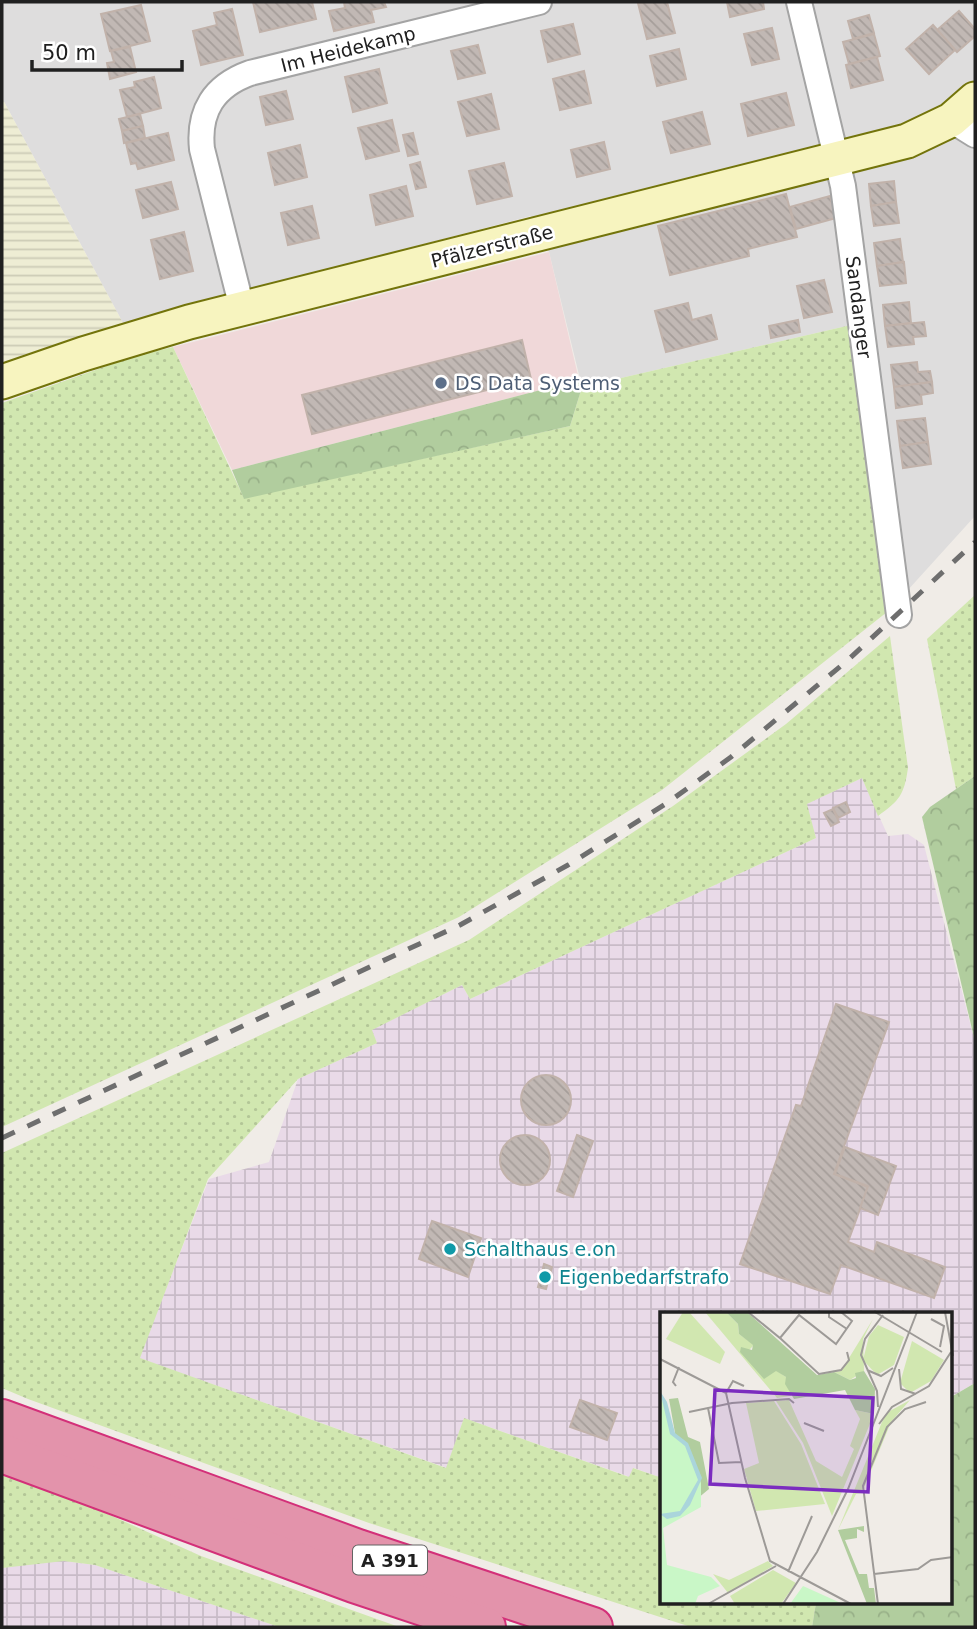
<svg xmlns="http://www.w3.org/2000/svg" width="977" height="1629" viewBox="0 0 977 1629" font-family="'DejaVu Sans',sans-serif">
<defs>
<pattern id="industrial-grid" width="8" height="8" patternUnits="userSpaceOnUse" patternTransform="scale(1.75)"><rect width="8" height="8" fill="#e9dae8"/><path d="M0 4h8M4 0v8" fill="none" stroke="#c8bbc7"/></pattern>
<pattern id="farmland-rules" width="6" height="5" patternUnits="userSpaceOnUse" patternTransform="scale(1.75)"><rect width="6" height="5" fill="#eeedd4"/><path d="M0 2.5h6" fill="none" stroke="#cccbb6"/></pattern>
<pattern id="grass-dots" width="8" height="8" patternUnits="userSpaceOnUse" patternTransform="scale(1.75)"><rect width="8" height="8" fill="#d1e7b0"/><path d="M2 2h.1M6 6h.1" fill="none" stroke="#b3c697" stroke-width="1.8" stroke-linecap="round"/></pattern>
<pattern id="forest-crowns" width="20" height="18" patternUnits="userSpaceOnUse" patternTransform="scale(1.75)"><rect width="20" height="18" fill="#b1cd9e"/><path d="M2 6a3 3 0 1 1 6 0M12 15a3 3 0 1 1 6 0" fill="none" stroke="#98b088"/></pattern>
<pattern id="building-back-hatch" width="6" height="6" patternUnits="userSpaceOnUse" patternTransform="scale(1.75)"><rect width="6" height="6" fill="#c1b8b4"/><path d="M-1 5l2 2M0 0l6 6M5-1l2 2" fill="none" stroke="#a69e9a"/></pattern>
</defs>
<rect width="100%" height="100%" fill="#f0ece7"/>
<!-- residential -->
<path fill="#dedddd" d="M2,2H975V516L907,591L851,325L582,387L549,252L531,216L123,323L2,98Z"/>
<!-- commercial -->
<path fill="#f0d8d9" d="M549,252L579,380L232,470L173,347Z"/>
<!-- industrial -->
<g fill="url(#industrial-grid)">
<path d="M862,778L888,836L908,834L924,845L975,1042V1383L951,1397V1314H662V1478L634,1468L630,1477L464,1418L447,1468L139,1358L209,1179L269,1162L298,1079L377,1043L371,1030L462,985L470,999L816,838L806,804Z"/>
<path d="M64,1561L95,1565L279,1627H2V1568L38,1562Z"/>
</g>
<!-- farmland -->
<path fill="url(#farmland-rules)" d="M2,98L123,323L2,362Z"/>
<!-- grass -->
<g fill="url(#grass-dots)">
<path d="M851,325L887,612L662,790L459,917L2,1127V403L135,356L173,347L244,498L570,426L582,387Z"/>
<path d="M975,595V776L956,789L927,639Z"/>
<path d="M890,636L908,768C904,795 900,800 878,816L862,778L807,804L816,838L470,999L462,985L372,1030L377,1043L298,1079L208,1179L140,1358L446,1468L464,1418L629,1477L633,1468L662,1478V1603H816L812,1627H691L369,1523L28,1399L2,1388V1153L469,940L673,806L786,724Z"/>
<path d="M2,1471L63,1494L201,1556L399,1627H279L95,1565L64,1561L2,1568Z"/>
</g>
<!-- forest -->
<g fill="url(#forest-crowns)">
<path d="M579,380L582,387L570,426L244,499L232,470Z"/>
<path d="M975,776V1042L922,817L930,807Z"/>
<path d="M975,1383V1627H812L816,1603H951V1397Z"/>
</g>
<!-- building -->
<g fill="url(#building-back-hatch)" stroke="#c1b2aa" stroke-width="2">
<path d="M253,2H312L316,19L260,32Z"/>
<path d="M344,2H384L386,7L371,10L374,22L334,31L329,11L345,8Z"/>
<path d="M645,2H667L675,33L647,39L638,3Z"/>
<path d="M727,2H763L764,9L730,17Z"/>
<path d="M141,5L150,41L110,51L101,14Z"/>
<path d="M232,9L243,55L201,65L193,31L217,25L214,13Z"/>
<path d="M959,11L975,29V36L957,52L937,30Z"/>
<path d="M869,15L874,33L853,39L848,21Z"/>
<path d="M573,24L580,54L548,62L541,31Z"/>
<path d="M933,25L955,50L929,74L906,49Z"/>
<path d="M772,28L779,59L752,65L744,34Z"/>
<path d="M874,34L880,56L849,64L843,42Z"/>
<path d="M478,45L485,73L458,79L451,51Z"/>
<path d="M130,47L136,72L110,79L107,63L114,62L111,51Z"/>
<path d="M679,49L686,79L657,86L650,56Z"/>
<path d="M877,57L883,80L851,88L846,65Z"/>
<path d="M379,69L387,103L353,112L345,77Z"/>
<path d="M584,71L591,103L560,110L553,79Z"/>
<path d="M154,77L161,108L127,117L120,90L135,87L134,82Z"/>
<path d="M286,91L293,119L266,125L260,97Z"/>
<path d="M786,93L794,125L748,136L741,104Z"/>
<path d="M491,94L499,129L467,136L458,102Z"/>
<path d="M702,112L710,144L671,153L663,122Z"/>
<path d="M140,114L143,126L122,131L119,119Z"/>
<path d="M392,120L399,151L366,159L358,128Z"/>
<path d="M143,126L145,138L124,143L122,131Z"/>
<path d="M168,133L174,160L138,169L136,163L131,164L126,143Z"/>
<path d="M413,133L418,154L408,156L403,135Z"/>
<path d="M604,142L610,169L577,177L571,150Z"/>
<path d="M300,145L307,177L275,185L268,153Z"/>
<path d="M420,162L426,187L416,189L410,165Z"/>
<path d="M504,163L512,196L477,204L469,171Z"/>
<path d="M894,181L896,202L871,206L869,184Z"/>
<path d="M171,182L178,209L143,218L136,190Z"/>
<path d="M406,186L413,216L376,225L370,195Z"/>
<path d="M786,194L797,237L748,249L749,256L670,275L658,226Z"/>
<path d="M830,196L836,218L796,229L790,207Z"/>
<path d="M896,202L899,223L874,226L871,206Z"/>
<path d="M312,206L319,238L288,245L281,213Z"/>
<path d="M184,232L193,271L160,279L151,240Z"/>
<path d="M900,239L903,262L877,266L874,243Z"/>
<path d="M904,262L906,283L880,286L877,266Z"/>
<path d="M824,280L832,312L804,318L797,286Z"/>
<path d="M909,302L911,323L885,326L883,305Z"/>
<path d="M688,303L692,320L711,315L717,339L666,352L655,311Z"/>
<path d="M798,320L800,332L771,338L769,326Z"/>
<path d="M924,322L926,336L913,337L914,344L888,347L885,326Z"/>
<path d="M522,340L531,379L312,434L302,395Z"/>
<path d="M917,362L918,372L930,371L932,382L894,387L891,365Z"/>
<path d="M932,382L933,393L921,395L922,404L896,408L894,387Z"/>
<path d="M925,418L928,442L900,446L897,421Z"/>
<path d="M928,442L931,464L903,468L900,446Z"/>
<path d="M846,802L850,812L838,818L833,808Z"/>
<path d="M833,809L839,822L831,826L824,813Z"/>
<path d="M836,1004L889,1022L834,1174L868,1187L848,1242L874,1252L877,1242L945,1267L934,1298L841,1265L830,1294L740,1264L796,1105L801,1106Z"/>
<circle cx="546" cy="1100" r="25"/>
<path d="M577,1135L593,1141L573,1197L557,1191Z"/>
<circle cx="525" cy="1160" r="25"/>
<path d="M845,1147L896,1166L878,1215L860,1208L868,1186L835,1174Z"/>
<path d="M432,1221L481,1238L468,1277L419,1259Z"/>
<path d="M544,1264L552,1267L546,1289L538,1287Z"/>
<path d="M580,1400L617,1413L607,1440L570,1427Z"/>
</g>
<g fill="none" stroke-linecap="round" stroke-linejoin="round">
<!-- street casing -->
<g stroke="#a4a4a4" stroke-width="28">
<g id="street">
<path d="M799,2L843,186L899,615"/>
<path d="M951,120L975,135"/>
<path d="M242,308L202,149C198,111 214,86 250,73L539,2"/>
</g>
</g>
<!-- secondary casing -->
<g stroke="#73740b" stroke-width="37">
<path id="secondary" d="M2,382L83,354L189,322L907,141L951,120L975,99"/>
</g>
<!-- highway casing -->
<g stroke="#d33079" stroke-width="42">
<g id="highway">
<path d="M2,1419L358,1549L593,1627"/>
<path d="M2,1453L354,1583L486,1627"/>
</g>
</g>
<!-- street -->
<use href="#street" stroke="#fff" stroke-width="24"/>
<!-- secondary -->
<use href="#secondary" stroke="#f7f4bf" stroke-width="33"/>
<!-- highway -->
<use href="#highway" stroke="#e393ab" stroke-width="38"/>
<!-- rail -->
<path stroke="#6e6e6e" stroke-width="5" stroke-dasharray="14 14" stroke-linecap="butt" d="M2,1138L460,925L568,865L667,803L731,757L848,660L975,542"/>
</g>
<!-- markers -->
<circle fill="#5c6f8a" stroke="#fff" stroke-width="2.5" cx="441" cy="383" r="7"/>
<g fill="#0f9aa8" stroke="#fff" stroke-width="2.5">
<circle cx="450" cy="1249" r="7"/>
<circle cx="545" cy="1277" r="7"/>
</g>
<g text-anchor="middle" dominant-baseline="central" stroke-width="5" stroke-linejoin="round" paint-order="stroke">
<!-- shield labels -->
<rect fill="#fff" stroke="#636363" stroke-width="2" x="353" y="1545.5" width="74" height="29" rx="5"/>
<g font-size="18" font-weight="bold" fill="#202020">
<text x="390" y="1560">A 391</text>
</g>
<!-- street labels -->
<g font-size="19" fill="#202020" stroke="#fff">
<text transform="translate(348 49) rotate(-14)">Im Heidekamp</text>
<text transform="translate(492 246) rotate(-14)">Pfälzerstraße</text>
<text transform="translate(859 307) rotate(83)">Sandanger</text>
</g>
<!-- service labels -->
<g font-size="19" fill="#4e5e75" stroke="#fff" text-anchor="start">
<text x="455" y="383">DS Data Systems</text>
</g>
<!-- culture labels -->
<g font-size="19" fill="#0d838f" stroke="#fff" text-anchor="start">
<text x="464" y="1249">Schalthaus e.on</text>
<text x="559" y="1277">Eigenbedarfstrafo</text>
</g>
</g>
<!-- overview -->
<g transform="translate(660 1312)">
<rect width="292" height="292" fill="#f0ece7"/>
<path d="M45,0H66L78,12L79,22L94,33L88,39L81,35L126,65L131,84L117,86ZM213,7L203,27L204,59L190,68L174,60L181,59ZM218,13L244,25L234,53L217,63L203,48L209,24ZM252,29L284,48L271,69L250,81L240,71ZM129,88L156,149L182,165L194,137L190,134L200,107L195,98L214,102L172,204L143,131L116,89ZM250,88L231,110L202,181L196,182L178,218L222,110L228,100ZM114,89L141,132L165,192L96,199L84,157L99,151L86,91ZM108,249L113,254L68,281L53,262L69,268ZM113,258L136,271L121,292H75L70,284Z" fill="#d1e7b0"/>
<path d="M66,0H87L157,63L174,60L190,68L196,66L195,61L204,59L215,77L214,102L195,98L185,78L134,87L125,72L126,65L116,59L104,67L80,40L81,35L92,38L93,33L79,22L78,12ZM18,86L28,125L40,130L49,177L2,216V278L0,194L15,121L9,87ZM204,214V220L197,217V226L185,228L199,262H207L209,276H214L216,292H207L178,218Z" fill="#b1cd9e"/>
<path d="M0,81L13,123L27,132L41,171V195L3,216L7,253L51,265L60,274L38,284L35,292H0ZM143,274L183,292H130Z" fill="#c9f7c7"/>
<path d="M23,0H29L65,40L60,52L6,27Z" fill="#d1e7b0"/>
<path d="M0,79L7,90L15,121L28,131L42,166L30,193L20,204L7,207L0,202L20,199L38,168L25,134L10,122Z" fill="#aad5db"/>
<path fill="none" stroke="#9d9a97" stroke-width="2" d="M88,0L120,26L139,3L176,32L192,9L181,0M169,0V5L187,17M215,0L282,40M285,0L293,44M271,7L284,14L280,35M120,26L159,62L181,58L189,48L187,40M0,47L66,81L85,166L110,249L191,292M239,57L241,77L256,82M207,58L221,64L233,56M16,74L13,70L19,55M66,81L73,69L84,74M218,95L217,79L201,43L205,27L223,3M48,96L59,151L81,150M29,100L72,91L129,87L134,91M144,111L164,119M219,112L232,95L269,74L291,40M128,260L152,204M214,262L258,257L271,248L293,245M48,292L116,254M123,292L157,240L188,177L257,0M218,292L203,174L227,115L245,97L266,90"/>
<path fill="#7b2cbf" fill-opacity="0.15" stroke="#7b2cbf" stroke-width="3.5" d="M55,78L213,86L208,180L50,172Z"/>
<rect width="292" height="292" fill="none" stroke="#202020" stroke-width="3.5"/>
</g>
<!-- border -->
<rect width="977" height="1629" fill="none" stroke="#202020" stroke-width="7"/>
<!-- scale -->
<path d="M32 60v10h150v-10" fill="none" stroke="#202020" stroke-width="3.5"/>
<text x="42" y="60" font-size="21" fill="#202020" stroke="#ffffff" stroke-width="5" paint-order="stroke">50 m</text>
</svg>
